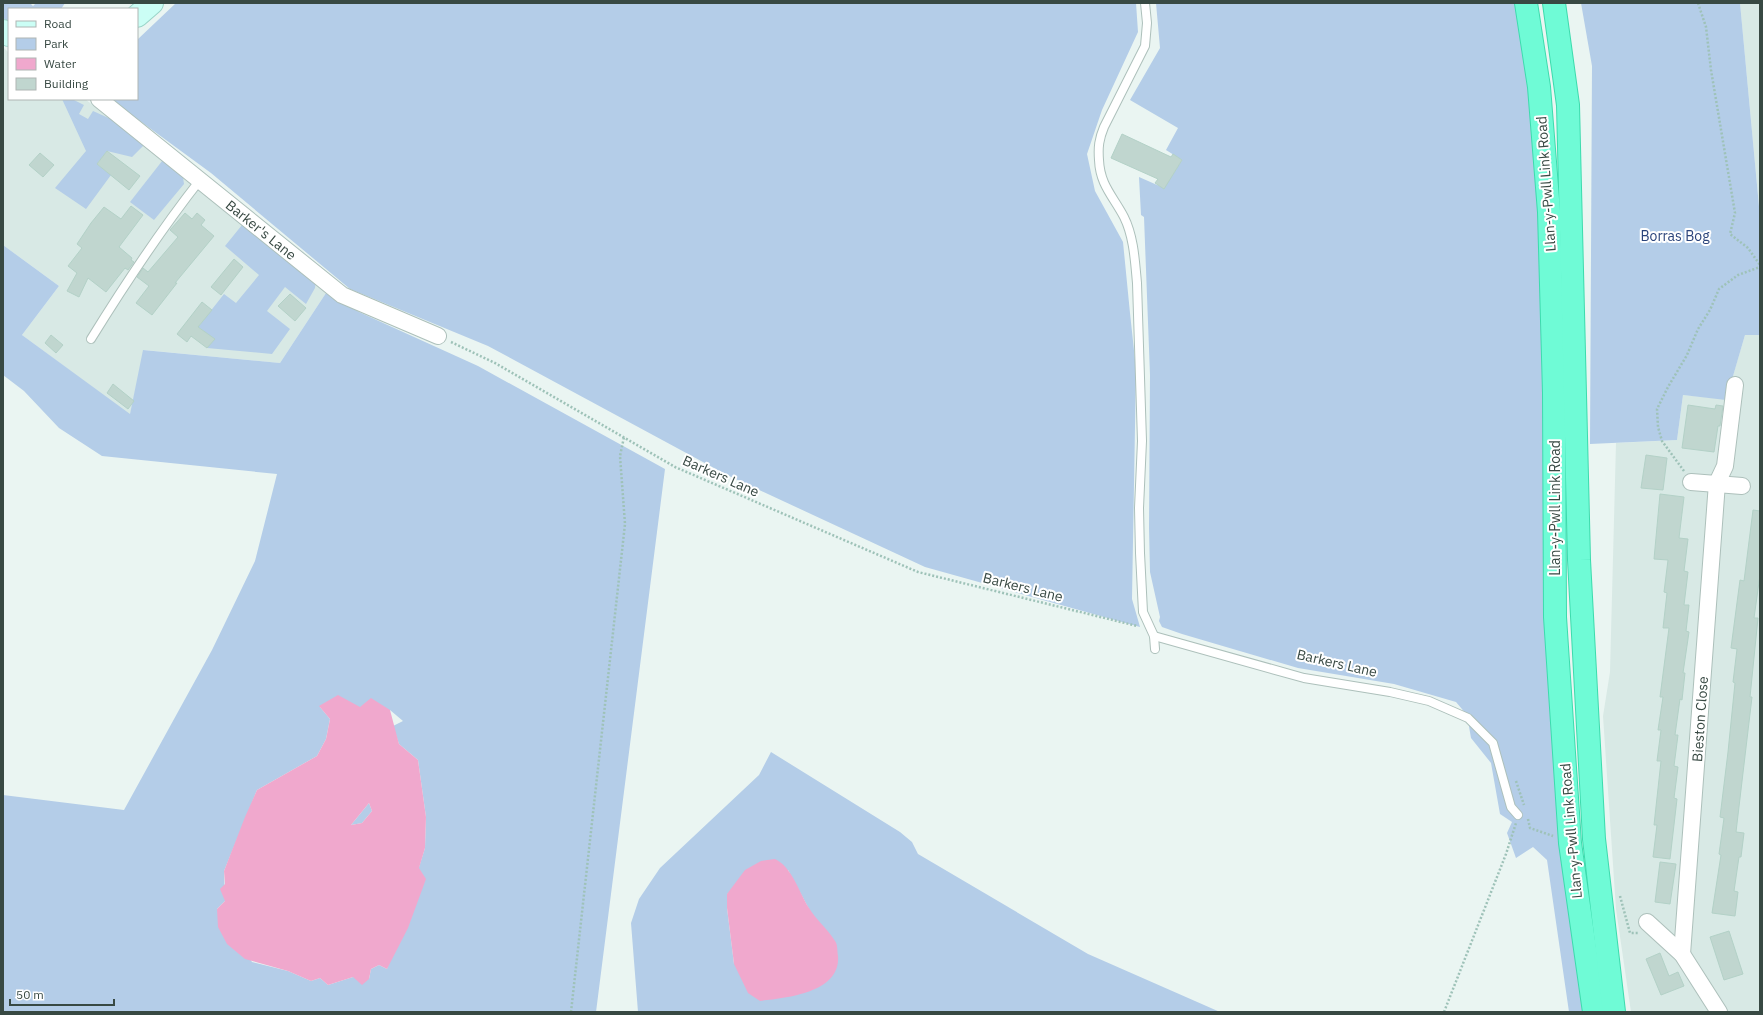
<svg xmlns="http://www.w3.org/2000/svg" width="1763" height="1015" viewBox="0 0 1763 1015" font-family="'IBM Plex Sans',sans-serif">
<rect width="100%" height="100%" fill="#eaf5f2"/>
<!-- residential -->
<g fill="#d8e9e5">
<path d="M1740,3H1760V217Z"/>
<path d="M3,47L9,53V99H85L316,281L326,293L280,363L144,350L130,415L22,335L59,286L3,245Z"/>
<path d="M1745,335H1760V1012H1631L1616,909L1603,716L1610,672L1616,443L1677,440L1683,395L1726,399Z"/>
</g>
<!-- green -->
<g fill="#b4cde8" fill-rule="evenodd">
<path d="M3,3H30L33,6L36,3H65L61,9H9V22L3,18Z"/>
<path d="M176,3H1136L1138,32L1102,110L1087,154L1095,191L1123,242L1130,313L1136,369L1132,599L1140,627L925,567L727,475L488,346L350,289L211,173L110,99H137V40Z"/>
<path d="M1156,3H1518L1536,123L1585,1012H1569L1547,860L1533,847L1516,858L1507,833L1512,822L1500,814L1491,763L1471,738L1467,715L1456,702L1394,684L1298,668L1182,634L1162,627L1159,621L1160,617L1150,572L1149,528L1150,375L1144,217L1141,215L1139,177L1164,188L1182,160L1166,150L1178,128L1130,100L1160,48Z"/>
<path d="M1581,3H1740L1760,217V335H1745L1726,400L1683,395L1677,440L1590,444L1592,66Z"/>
<path d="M62,99H72L84,105L79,114L88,119L93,111L113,120L145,144L132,157L107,151L97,164L111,175L86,209L55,188L86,151Z"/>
<path d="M166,156L182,170L184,184L154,220L130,202Z"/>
<path d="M242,225L316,281L315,288L306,304L285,287L267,311L290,329L272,354L207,348L214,339L198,327L224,294L236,303L259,275L225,246Z"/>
<path d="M3,245L59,286L22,335L130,414L143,350L280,363L326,293L359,312L478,366L665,469L596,1012H3V795L124,810L212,650L255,561L277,474L102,456L59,428L24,391L3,375ZM320,707L390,710L403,721L393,726L399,744L418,760L426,817L425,848L387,969L379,965L371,969L369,979L353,977L328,985L320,978L311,981L288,971L252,962L217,909L225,901L224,871L257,790L317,756L326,739L330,719Z"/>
<path d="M771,752L900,832L912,842L918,854L1088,954L1220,1012H638L631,923L639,899L660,868L759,775ZM788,870L809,909L734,964L727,908V894Z"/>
<path d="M369,803L372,811L362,823L351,825Z"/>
</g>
<!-- water -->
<g fill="#f0a8cd" fill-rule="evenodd">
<path d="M338,695L360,707L371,698L390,710L399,744L418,760L426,817L425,848L419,868L426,879L408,928L387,969L379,965L371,969L369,979L362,985L353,977L328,985L320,978L311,981L288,971L245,959L227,944L218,927L217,909L225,901L220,889L225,884L224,871L245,817L257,790L317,756L326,739L330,719L319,706ZM369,803L372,811L362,823L351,825Z"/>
<path d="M775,859C792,867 799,892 809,908C816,920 828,929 835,941C838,945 837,951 838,956C841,993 786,998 760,1001L748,993L734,964L727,908V894L745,870L761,861Z"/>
</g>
<!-- building -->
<g fill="#c0d6cf" stroke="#b3d1c7">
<path d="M1122,134L1171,157L1173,154L1182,160L1164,189L1155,183L1158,179L1111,158Z"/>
<path d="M107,151L140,176L129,190L97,164Z"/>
<path d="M40,153L54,165L43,177L29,165Z"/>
<path d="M131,206L143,215L119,247L132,258L131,260L134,262L128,270L125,268L106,292L88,278L79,297L67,291L77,273L68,266L82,248L77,244L91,223L104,207L121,219Z"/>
<path d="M185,213L192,219L197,213L205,220L201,225L214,236L175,283H177L152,315L136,303L149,286L137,277L143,268L148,272L178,237L170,230Z"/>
<path d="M234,259L243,267L221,295L211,287Z"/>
<path d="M290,294L306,308L295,321L278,306Z"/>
<path d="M202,302L212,310L198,327L215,339L207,348L191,336L187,342L177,334Z"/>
<path d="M51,335L63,345L56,353L45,343Z"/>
<path d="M113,384L134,401L128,409L107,393Z"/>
<path d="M1688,405L1715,409L1716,405L1723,406L1720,426H1718L1714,452L1682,448Z"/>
<path d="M1646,455L1667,458L1663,490L1641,488Z"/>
<path d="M1660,494L1684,497L1679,538L1688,539L1684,571L1688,572L1684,605H1689L1686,631L1689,632L1683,673H1685L1682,700L1680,699L1675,735H1678L1674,766L1678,767L1674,798L1677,799L1670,859L1653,857L1657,825H1654L1661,761H1657L1661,730H1658L1663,697H1660L1669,628H1663L1667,593L1664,592L1668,560L1654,559Z"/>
<path d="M1753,510L1760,511V575L1754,618H1758L1750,697H1752L1736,832L1744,833L1741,857H1739L1734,891L1738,892L1735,916L1712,913L1721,855L1719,854L1724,818L1720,817L1728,752L1735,683L1733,682L1737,649L1731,648L1740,580L1744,581Z"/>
<path d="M1660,862L1676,864L1670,904L1655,902Z"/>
<path d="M1729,931L1743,974L1724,980L1710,937Z"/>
<path d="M1660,953L1669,976L1678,972L1684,986L1661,995L1646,959Z"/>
</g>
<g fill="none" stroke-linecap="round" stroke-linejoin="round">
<!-- lane casing -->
<g stroke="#adc0bb" stroke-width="10">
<g id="lane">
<path d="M1145,3L1147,23L1145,46L1104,127C1099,139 1098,147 1099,160C1100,185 1113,196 1124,217C1134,237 1135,262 1137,283L1142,441L1139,508L1140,553L1143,612L1154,636L1155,649"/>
<path d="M91,339C125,284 160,231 200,180"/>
<path d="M1154,636L1304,678L1390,692L1429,701L1468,718L1493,743L1511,807L1518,815"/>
</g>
</g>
<!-- street casing -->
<g stroke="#adc0bb" stroke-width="18">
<g id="street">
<path d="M99,99L342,295L438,336"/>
<path d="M1691,482L1742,486"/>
<path d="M1647,922L1682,954L1719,1012"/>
<path d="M1682,954L1717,483L1725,466L1735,385"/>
</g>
</g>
<!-- secondary casing -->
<g stroke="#9ad4c8" stroke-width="24">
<g id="secondary">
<path d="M137,16L152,3"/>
<path d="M3,31L9,35"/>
</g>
</g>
<!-- highway casing -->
<g stroke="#3ddbad" stroke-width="24">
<g id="highway">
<path d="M1526,3L1539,87L1549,212L1554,393L1555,617L1570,843L1594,1012"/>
<path d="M1554,3L1568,105L1579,560L1594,839L1614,1012"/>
</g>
</g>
<!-- path -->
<g stroke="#9ec2b8" stroke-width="2.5" stroke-dasharray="2 2" stroke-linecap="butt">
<path d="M1698,3L1706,27L1711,70L1735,213L1730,234L1748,248L1760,265"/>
<path d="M451,342L495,363L675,467L918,572L1137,626"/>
<path d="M1684,471L1662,441L1658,427L1657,409L1668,387L1687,355L1698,329L1710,310L1719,289L1738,275L1760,267"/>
<path d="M1516,781L1524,805"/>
<path d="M1528,819L1530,828L1553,836"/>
<path d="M1620,896L1630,933H1638"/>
<path d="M571,1012L625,524L620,456L624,437"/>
<path d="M1444,1012L1506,854L1516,823"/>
</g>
<!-- lane -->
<use href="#lane" stroke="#fff" stroke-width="8"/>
<!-- street -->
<use href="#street" stroke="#fff" stroke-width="16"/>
<!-- secondary -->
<use href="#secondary" stroke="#cbfef5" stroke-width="22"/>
<!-- highway -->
<use href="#highway" stroke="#6ffbd6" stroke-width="22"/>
</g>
<g text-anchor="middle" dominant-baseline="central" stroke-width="4" stroke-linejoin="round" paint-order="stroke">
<!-- street labels -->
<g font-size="14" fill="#384943" stroke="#fff">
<text transform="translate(1546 184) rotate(-94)">Llan-y-Pwll Link Road</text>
<text transform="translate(261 230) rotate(39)">Barker's Lane</text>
<text transform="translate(721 476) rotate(24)">Barkers Lane</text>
<text transform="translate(1555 508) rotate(-90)">Llan-y-Pwll Link Road</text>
<text transform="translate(1023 587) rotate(14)">Barkers Lane</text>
<text transform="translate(1337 663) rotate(13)">Barkers Lane</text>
<text transform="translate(1700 719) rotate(-86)">Bieston Close</text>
<text transform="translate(1571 831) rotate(-95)">Llan-y-Pwll Link Road</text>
</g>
<!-- park labels -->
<g font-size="14" fill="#2b447b" stroke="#fff">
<text x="1675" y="236">Borras Bog</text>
</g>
</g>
<!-- border -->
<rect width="1763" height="1015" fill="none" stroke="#384943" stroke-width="8"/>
<!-- legend -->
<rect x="8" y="8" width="130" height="92" fill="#ffffff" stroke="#afb6b4"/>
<rect x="16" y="21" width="20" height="6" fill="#cbfef5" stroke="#afb6b4"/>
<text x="44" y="28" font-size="12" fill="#384943">Road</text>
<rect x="16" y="38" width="20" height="12" fill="#b4cde8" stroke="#afb6b4"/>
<text x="44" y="48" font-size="12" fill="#384943">Park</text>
<rect x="16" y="58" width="20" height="12" fill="#f0a8cd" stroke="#afb6b4"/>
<text x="44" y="68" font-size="12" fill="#384943">Water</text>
<rect x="16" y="78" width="20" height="12" fill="#c0d6cf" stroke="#afb6b4"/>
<text x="44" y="88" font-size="12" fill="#384943">Building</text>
<!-- scale -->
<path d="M10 999v6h104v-6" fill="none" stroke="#384943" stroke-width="2"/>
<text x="16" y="999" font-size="12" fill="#384943" stroke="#ffffff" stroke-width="3" paint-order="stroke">50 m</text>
</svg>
